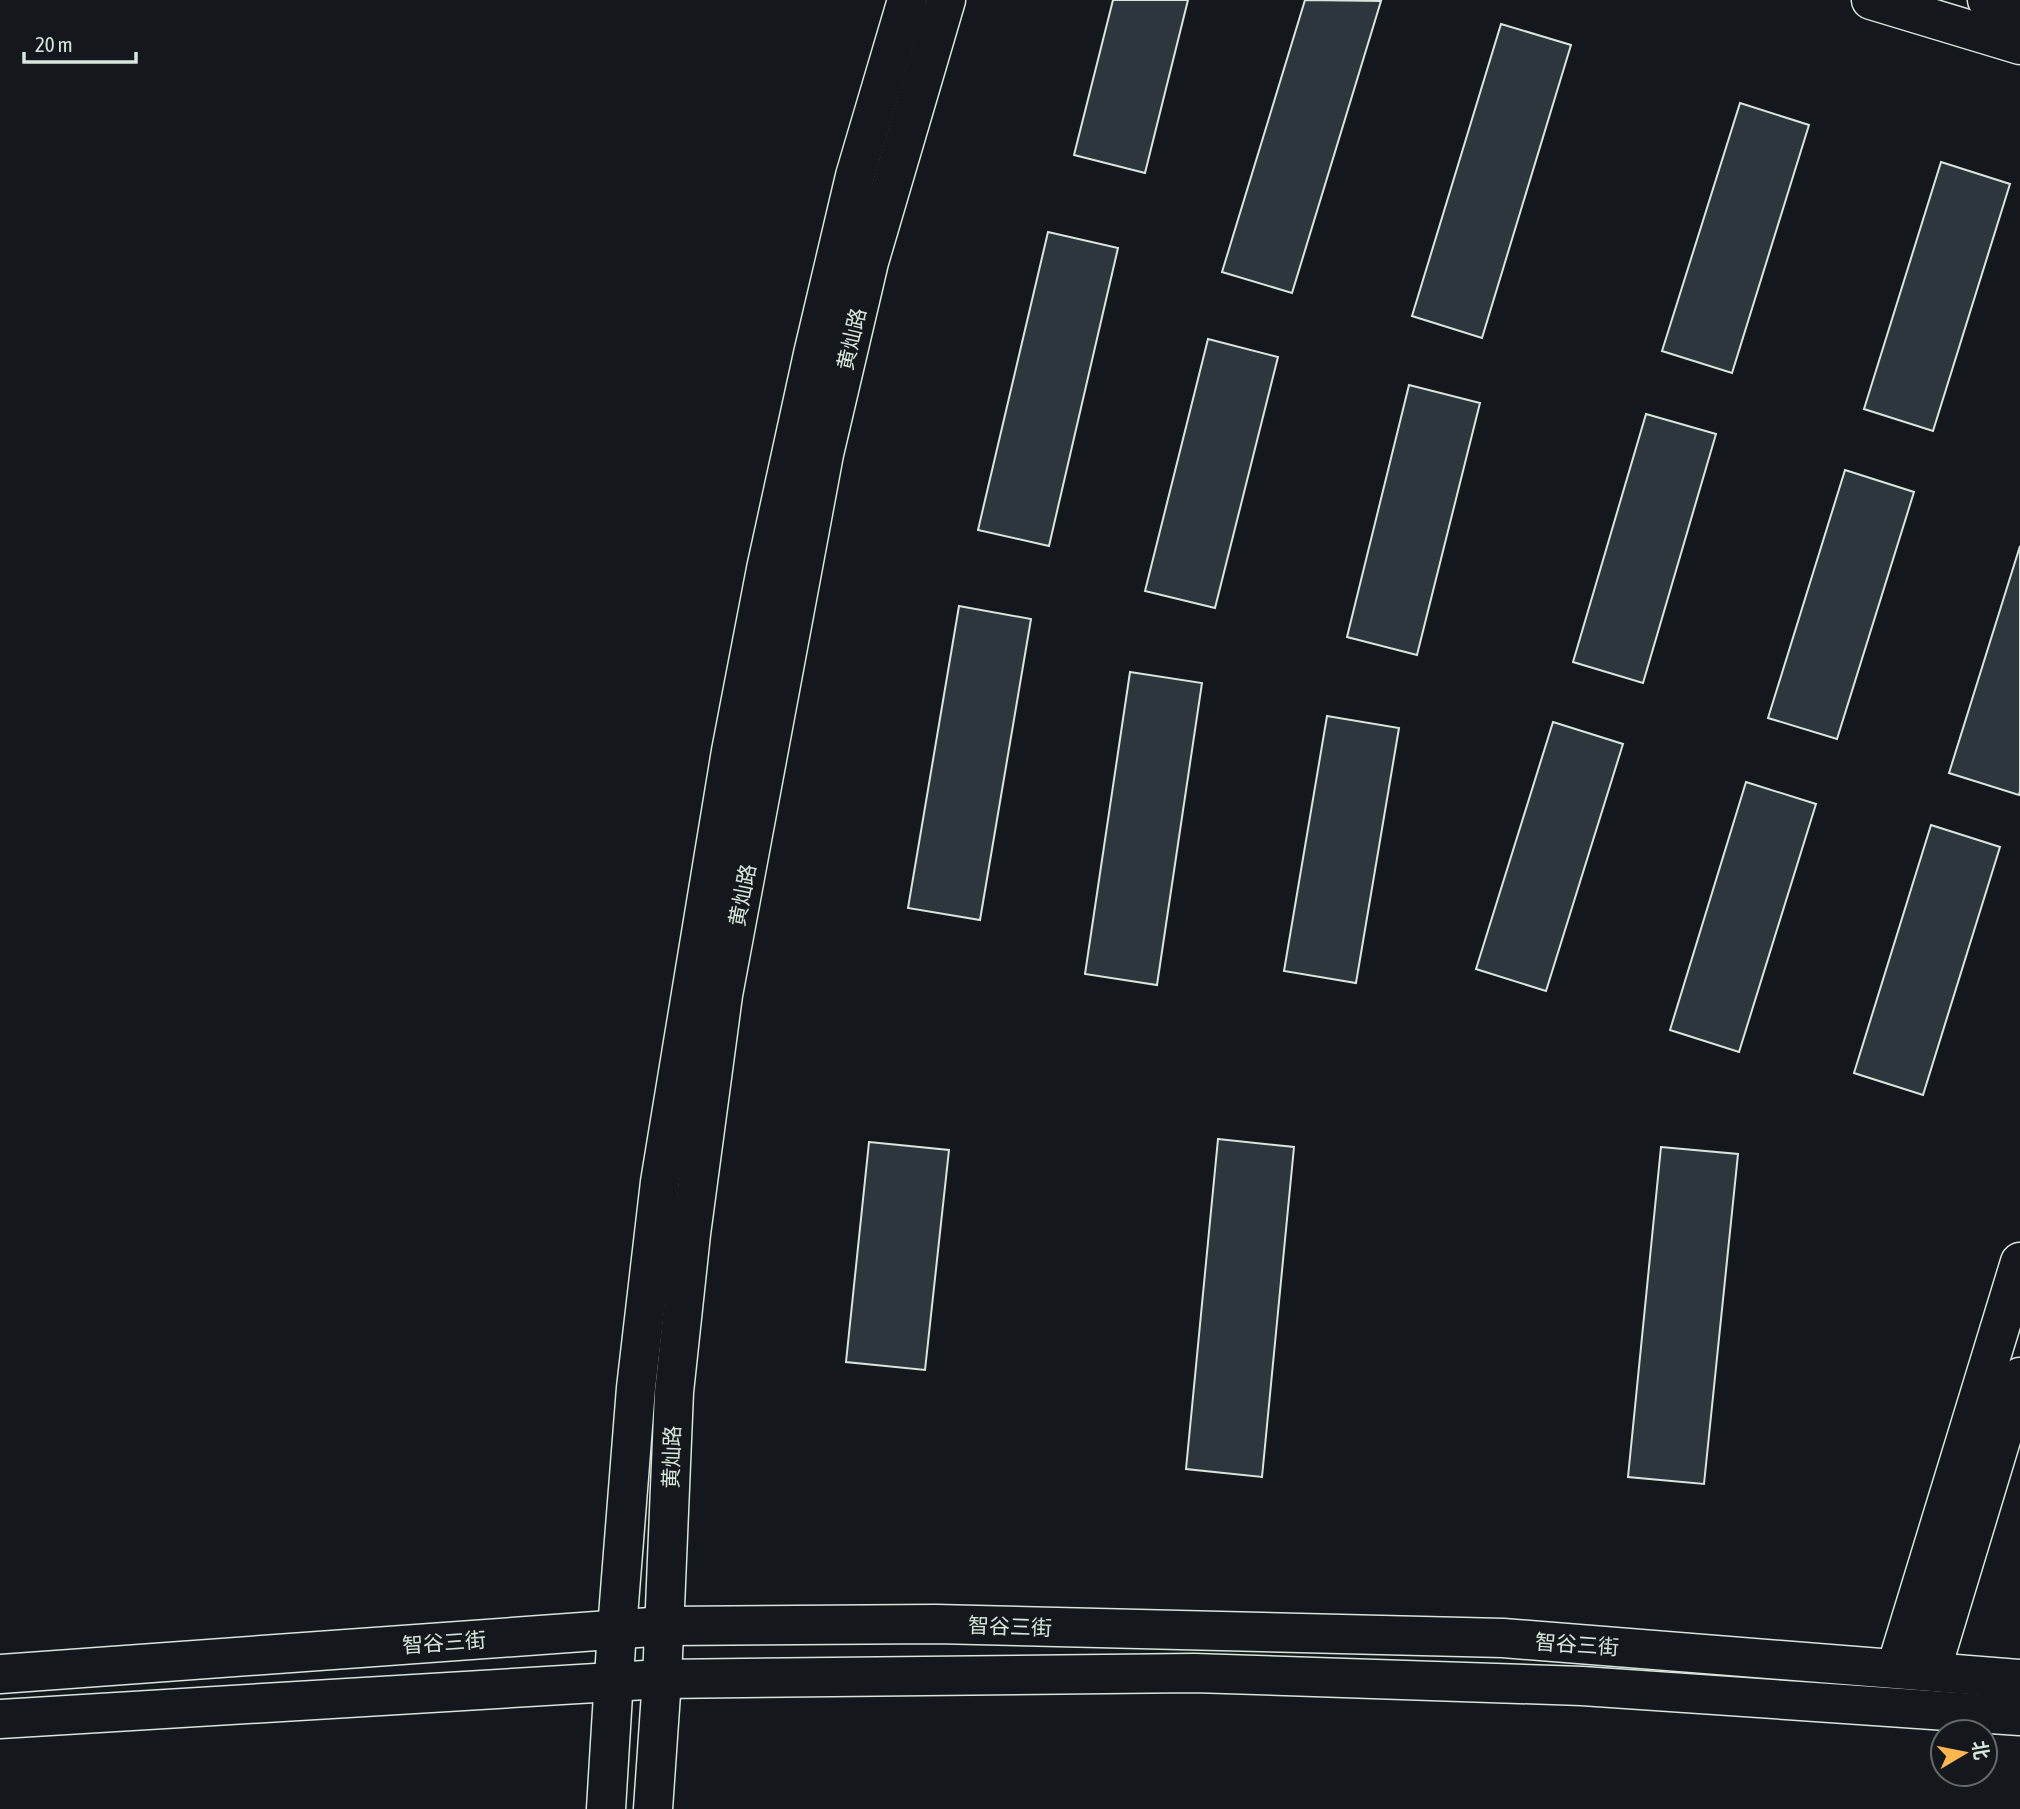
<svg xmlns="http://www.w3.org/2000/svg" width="2020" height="1809" viewBox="0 0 2020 1809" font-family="'Asap Condensed','Noto Sans SC',sans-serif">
<rect width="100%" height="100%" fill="#14181c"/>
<!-- building -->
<g fill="#2c363c" stroke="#d8e6dc" stroke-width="2">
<path d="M1113,0H1188L1145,173L1074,155Z"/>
<path d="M1305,0L1381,1L1292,293L1222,272Z"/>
<path d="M1501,24L1571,45L1482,338L1412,316Z"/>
<path d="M1740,103L1809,125L1732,373L1662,351Z"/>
<path d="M1941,162L2010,184L1933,431L1864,409Z"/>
<path d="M1048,232L1118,248L1049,546L978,530Z"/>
<path d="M1208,339L1278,357L1215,608L1145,591Z"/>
<path d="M1409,385L1480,403L1417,655L1347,637Z"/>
<path d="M1646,414L1716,434L1643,683L1573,662Z"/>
<path d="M1845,470L1914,492L1837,739L1768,718Z"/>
<path d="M2020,546V791L2019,795L1949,773Z"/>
<path d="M959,606L1031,619L980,920L908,908Z"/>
<path d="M1130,672L1202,683L1157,985L1085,974Z"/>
<path d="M1327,716L1399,728L1356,983L1284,971Z"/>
<path d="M1553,722L1623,744L1546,991L1476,969Z"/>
<path d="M1746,782L1816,804L1739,1052L1670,1030Z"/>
<path d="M1931,825L2000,847L1923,1095L1854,1073Z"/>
<path d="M1218,1139L1294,1147L1262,1477L1186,1469Z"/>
<path d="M869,1142L949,1150L925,1370L846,1362Z"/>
<path d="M1661,1147L1738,1154L1704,1484L1628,1477Z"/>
</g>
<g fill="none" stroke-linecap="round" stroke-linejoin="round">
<!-- secondary casing -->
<g stroke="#d8e6dc" stroke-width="41">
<g id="secondary">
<path d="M1871,0L2020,45"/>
<path d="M1987,0L2020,10"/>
<path d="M1896,1668L2020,1262"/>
<path d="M1931,1671L2020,1377"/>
<path d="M0,1674L665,1626L936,1624L1503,1638L2020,1679"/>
<path d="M0,1719L662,1679L1194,1673L1582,1686L2020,1716"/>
<path d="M606,1809L617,1629L636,1388L660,1182L731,751L766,569L813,354L855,176L907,0"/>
<path d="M653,1809L662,1679L674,1392L691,1234L723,995L824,454L869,262L946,0"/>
</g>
</g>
<!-- secondary -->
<use href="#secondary" stroke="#14181c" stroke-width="38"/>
</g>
<g text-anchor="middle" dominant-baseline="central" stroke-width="5" stroke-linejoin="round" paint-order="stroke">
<!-- street labels -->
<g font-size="21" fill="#d8e6dc" stroke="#14181c">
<text transform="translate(851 339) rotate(-77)">黄灿路</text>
<text transform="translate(742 895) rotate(-79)">黄灿路</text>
<text transform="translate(671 1457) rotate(-88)">黄灿路</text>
<text transform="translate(1010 1626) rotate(2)">智谷三街</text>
<text transform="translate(444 1642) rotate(-4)">智谷三街</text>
<text transform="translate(1577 1644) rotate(4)">智谷三街</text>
</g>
</g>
<!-- north arrow -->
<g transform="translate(1964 1753) rotate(80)"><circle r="33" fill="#14181c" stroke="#626a69" stroke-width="2"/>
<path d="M0-5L12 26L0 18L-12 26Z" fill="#ffb74d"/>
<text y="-10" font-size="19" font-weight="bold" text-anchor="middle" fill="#d8e6dc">北</text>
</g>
<!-- scale -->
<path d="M24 52v10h112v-10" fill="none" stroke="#d8e6dc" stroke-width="3.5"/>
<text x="35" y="52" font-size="21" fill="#d8e6dc" stroke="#14181c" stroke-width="5" paint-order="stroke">20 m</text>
</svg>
